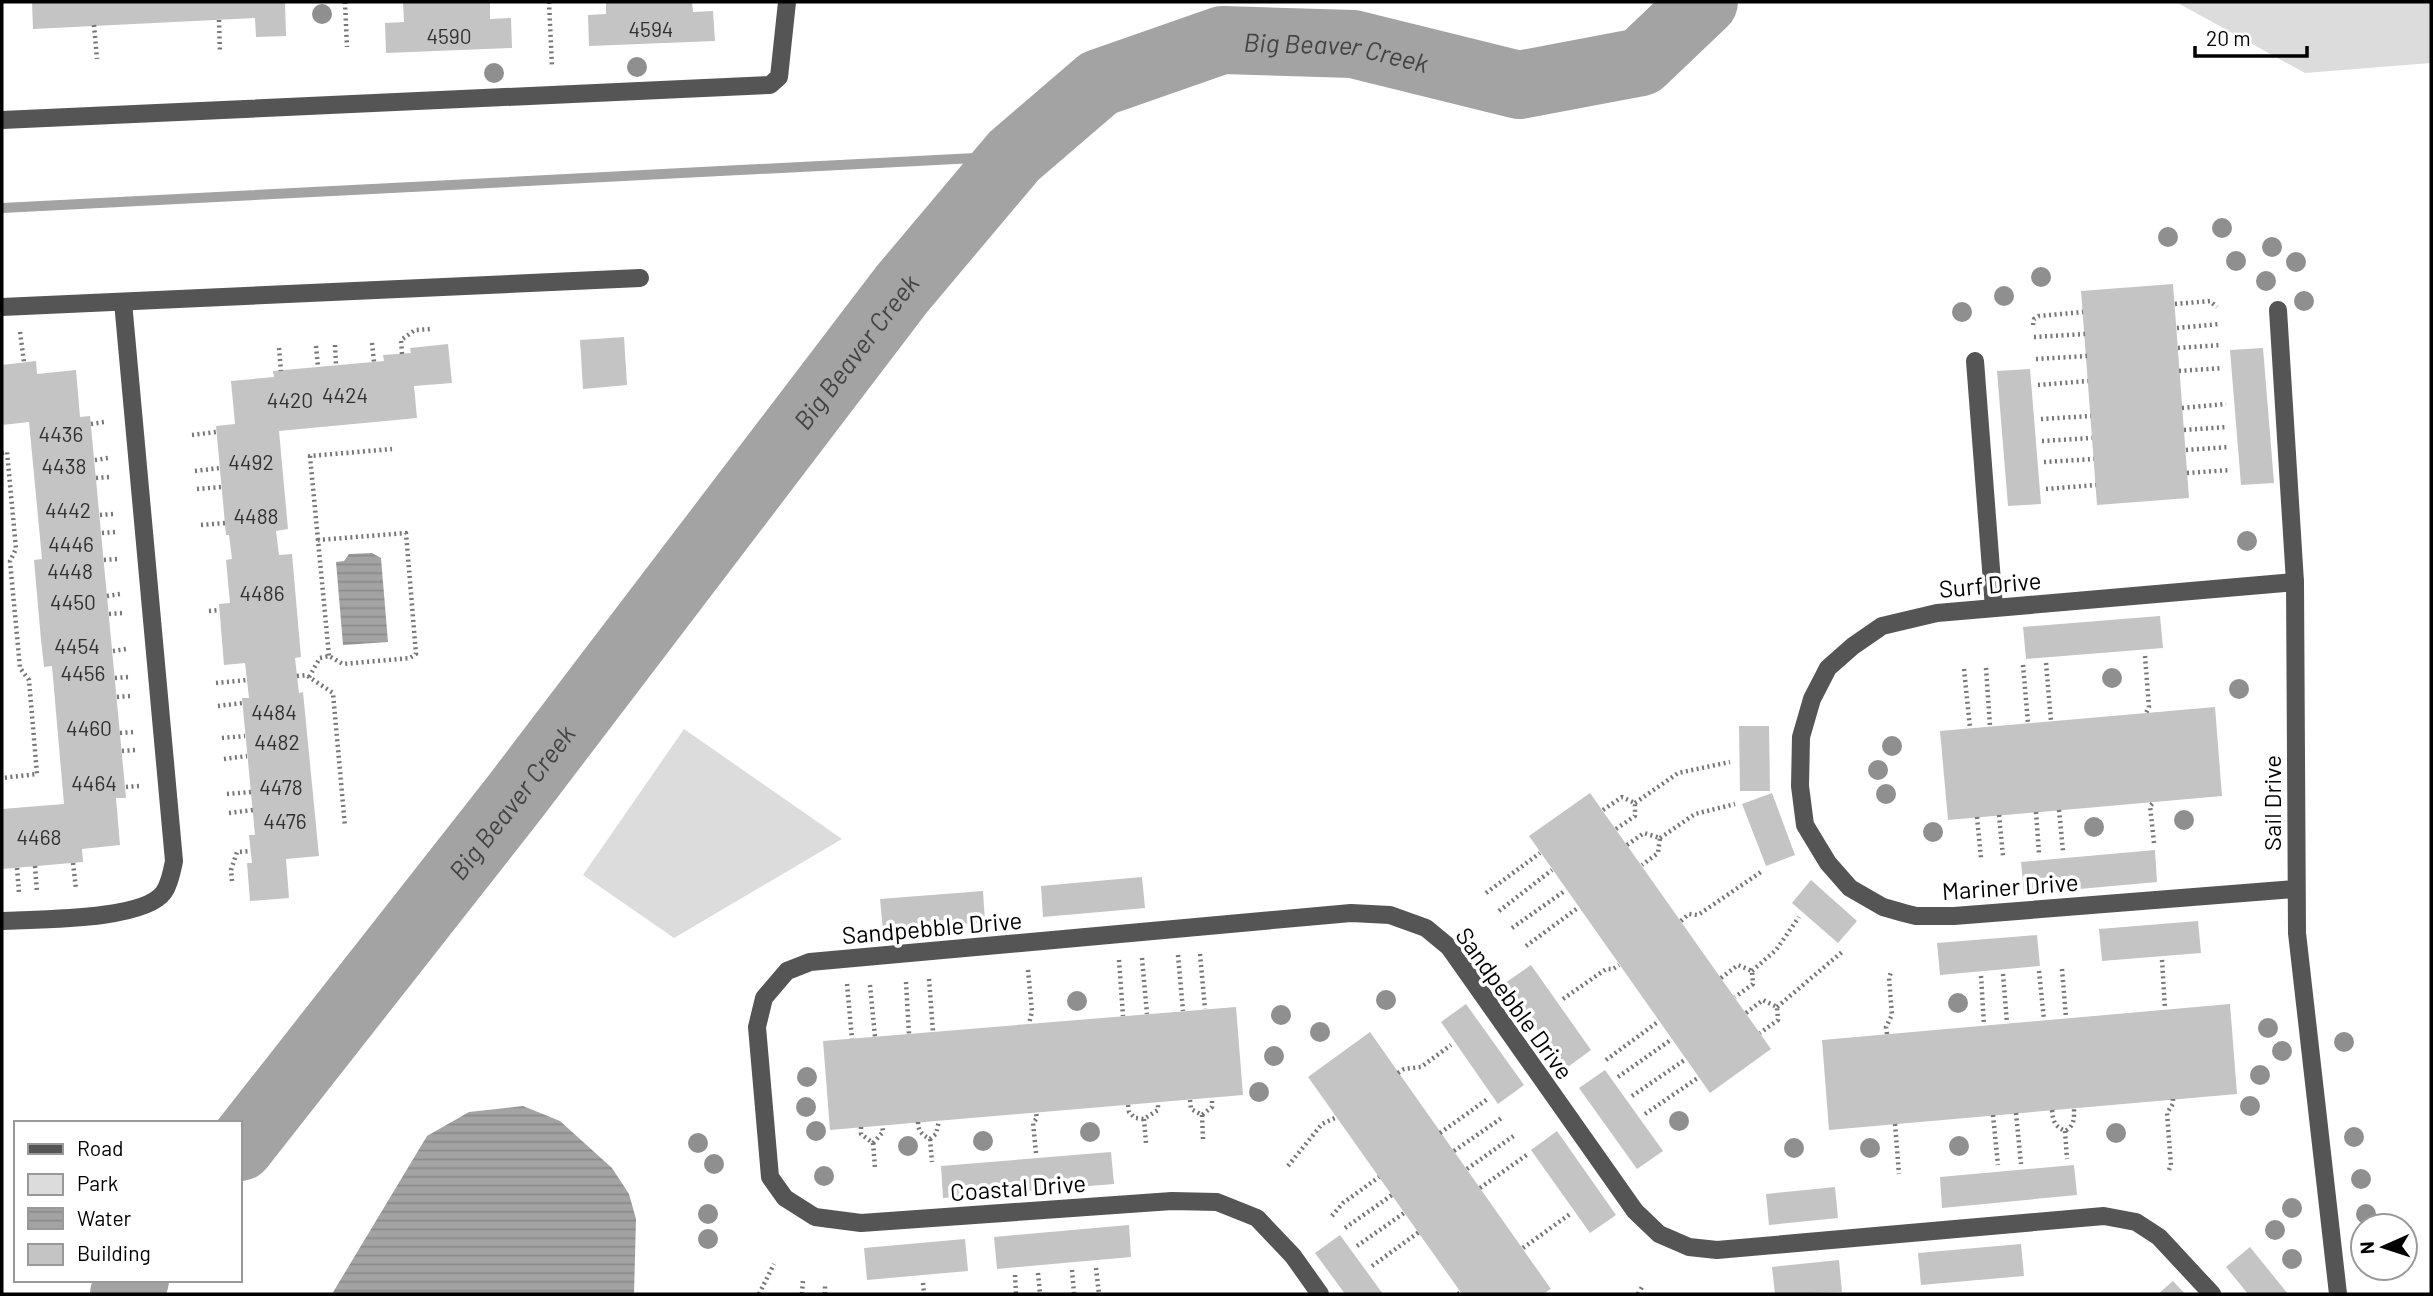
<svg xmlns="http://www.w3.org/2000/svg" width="2433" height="1296" viewBox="0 0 2433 1296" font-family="Barlow,sans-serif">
<defs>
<pattern id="water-rules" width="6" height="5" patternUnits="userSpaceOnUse" patternTransform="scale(1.75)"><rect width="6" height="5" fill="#a3a3a3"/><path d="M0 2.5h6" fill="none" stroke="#8b8b8b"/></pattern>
</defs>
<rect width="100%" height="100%" fill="#fff"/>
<!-- green -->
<g fill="#dcdcdc">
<path d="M2176,2H2431V63L2305,73Z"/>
<path d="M684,729L842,839L674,938L583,875Z"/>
</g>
<!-- water -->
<g fill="url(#water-rules)">
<path d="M372,553L381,558L388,642L343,645L336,562L344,561L349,554Z"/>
<path d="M523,1106L560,1121L612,1168L629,1194L636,1219L634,1294H332L427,1136L469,1112Z"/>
</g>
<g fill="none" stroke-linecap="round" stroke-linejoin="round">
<!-- stream -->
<path stroke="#a3a3a3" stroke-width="10" d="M2,208L1014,156"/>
<!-- river -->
<g stroke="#a3a3a3" stroke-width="68">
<path id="s1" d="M240,1147L515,797L902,289L1014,156L1099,83L1222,40L1353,44L1519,85L1641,62L1704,2"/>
<path d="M124,1294L135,1280"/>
</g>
</g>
<!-- building -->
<g fill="#c4c4c4">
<path d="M32,2H285L286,36L256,37L255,18L33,29Z"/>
<path d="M403,2H490V19L511,18L512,48L386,53L385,23L404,22Z"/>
<path d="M606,2H692L693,12L713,11L715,41L589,46L588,15L606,14Z"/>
<path d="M2173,284L2189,498L2097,505L2081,291Z"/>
<path d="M624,337L627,385L583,389L580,340Z"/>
<path d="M448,344L452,383L414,386L417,418L279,431L288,529L276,531L279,555L292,554L301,657L295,658L299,693L303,692L319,856L286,859L289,898L250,901L247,863H252L249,835H255L242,698H249L245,663L224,665L219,604L230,603L226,560L232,559L229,535H226L216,426L235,424L231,381L274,377L273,371L384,361L383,355L411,353L410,348Z"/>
<path d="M2263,348L2274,483L2241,485L2230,350Z"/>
<path d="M36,361L37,374L76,370L80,417L90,416L126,798H116L120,845L82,849L83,862L2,869V809L64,804L52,666L44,667L41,640L34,560L42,559L29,422L2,425V365Z"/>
<path d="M2030,369L2041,504L2008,506L1997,371Z"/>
<path d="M2160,616L2163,648L2026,659L2023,627Z"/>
<path d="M2215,707L2222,796L1948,820L1940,731Z"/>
<path d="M1739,726H1769L1770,791H1740Z"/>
<path d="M1590,793L1771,1049L1710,1093L1529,836Z"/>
<path d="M1772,793L1795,855L1766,866L1742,804Z"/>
<path d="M2155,850L2157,882L2024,894L2021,862Z"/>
<path d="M1142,877L1145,908L1043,917L1041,886Z"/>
<path d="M1811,880L1857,921L1838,943L1792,903Z"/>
<path d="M983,891L985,922L883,931L880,899Z"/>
<path d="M2198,921L2201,953L2102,961L2099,929Z"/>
<path d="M2037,935L2040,966L1940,975L1937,943Z"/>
<path d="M1531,965L1591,1050L1565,1069L1505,983Z"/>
<path d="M1466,1004L1524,1085L1498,1104L1441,1022Z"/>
<path d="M2230,1004L2237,1094L1829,1130L1822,1040Z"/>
<path d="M1236,1007L1243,1095L830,1130L823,1041Z"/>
<path d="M1370,1032L1551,1289L1543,1294H1462L1308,1077Z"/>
<path d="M1605,1070L1663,1151L1637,1169L1579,1088Z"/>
<path d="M1557,1131L1616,1215L1590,1233L1531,1150Z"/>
<path d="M1111,1152L1114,1184L943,1198L941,1166Z"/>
<path d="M2074,1165L2077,1195L1942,1208L1940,1177Z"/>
<path d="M1835,1187L1838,1218L1769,1225L1766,1194Z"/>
<path d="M1129,1225L1131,1257L997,1269L994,1237Z"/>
<path d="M1340,1235L1383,1294H1345L1315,1253Z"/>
<path d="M965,1239L968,1271L867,1280L864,1248Z"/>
<path d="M2021,1244L2024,1276L1921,1285L1918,1253Z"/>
<path d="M2250,1247L2288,1294H2248L2226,1267Z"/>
<path d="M1839,1260L1842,1292L1775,1294L1772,1267Z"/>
<path d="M2173,1281L2185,1294H2158Z"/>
</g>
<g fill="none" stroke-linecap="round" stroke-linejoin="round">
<!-- path -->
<g stroke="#777" stroke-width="4.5" stroke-dasharray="2 3.5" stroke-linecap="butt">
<path d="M345,2L347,47"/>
<path d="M549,2L552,67"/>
<path d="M219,20L220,53"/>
<path d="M94,25L97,59"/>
<path d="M2175,304L2210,301L2217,307"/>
<path d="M2033,325L2034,319L2039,316L2083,312"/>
<path d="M2177,328L2219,324"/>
<path d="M20,332L24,362"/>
<path d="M2034,337L2085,334"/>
<path d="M372,343L374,362"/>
<path d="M335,345L336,365"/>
<path d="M316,346L318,367"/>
<path d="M279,348L281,371"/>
<path d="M2178,348L2221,345"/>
<path d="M402,354L401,340L415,330L431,329"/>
<path d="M2036,359L2087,356"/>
<path d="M2179,371L2223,368"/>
<path d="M2038,385L2088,381"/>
<path d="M2182,408L2226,404"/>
<path d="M2041,419L2091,416"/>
<path d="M91,424L104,422"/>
<path d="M2184,430L2227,427"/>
<path d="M192,435L216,432"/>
<path d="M2042,441L2092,438"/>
<path d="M2186,450L2229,447"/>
<path d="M2,453L7,452L16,549L10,561L20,668L29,680L37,774L2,778"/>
<path d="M95,460L108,458"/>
<path d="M2044,462L2094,459"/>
<path d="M195,471L220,468"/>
<path d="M2187,473L2231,470"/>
<path d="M96,478L109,477"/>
<path d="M197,489L222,487"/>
<path d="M2046,489L2096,485"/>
<path d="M100,515L113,514"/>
<path d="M201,525L225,523"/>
<path d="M102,533L115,532"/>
<path d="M318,540L310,456L392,449"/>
<path d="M104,560L117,559"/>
<path d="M107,596L120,594"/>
<path d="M209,611L219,610"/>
<path d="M109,614L123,613"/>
<path d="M113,651L126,649"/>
<path d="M2145,656L2149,707L2146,713"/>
<path d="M2046,663L2051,721"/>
<path d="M2023,665L2028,723"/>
<path d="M1986,668L1990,726"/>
<path d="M1964,669L1970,728"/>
<path d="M297,676L306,675L333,693L345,827"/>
<path d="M309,677L320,658L329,656L343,664L410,658L416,654L406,533L318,540L329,656"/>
<path d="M115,678L129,677"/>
<path d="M216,683L247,680"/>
<path d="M117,697L131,696"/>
<path d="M218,706L243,703"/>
<path d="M120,733L134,732"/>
<path d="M222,738L245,736"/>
<path d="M122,751L135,750"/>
<path d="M224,759L247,756"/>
<path d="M126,787L139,786"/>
<path d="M227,794L251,792"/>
<path d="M1635,803L1678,773L1730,762"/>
<path d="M1603,810L1622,797L1635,803V816L1616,829"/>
<path d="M2059,810L2063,851"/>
<path d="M2036,812L2039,853"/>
<path d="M229,813L253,810"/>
<path d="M1999,815L2003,856"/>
<path d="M1977,817L1981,858"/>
<path d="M1660,838L1695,814L1735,804"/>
<path d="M2154,843L2150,806L2154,802"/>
<path d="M1627,845L1644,833L1660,838L1658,853L1642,865"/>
<path d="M73,863L76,889"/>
<path d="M35,866L37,892"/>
<path d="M17,868L19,893"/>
<path d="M232,881L231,870L237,852L251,851"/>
<path d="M1486,893L1540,853"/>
<path d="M1499,911L1552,870"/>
<path d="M1681,921L1689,914L1698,915L1761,872"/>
<path d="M1512,928L1566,890"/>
<path d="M1526,946L1579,907"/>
<path d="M1200,954L1205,1009"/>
<path d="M1178,955L1183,1011"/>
<path d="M1142,958L1147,1014"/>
<path d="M1119,960L1123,1016"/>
<path d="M2162,960L2165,1009"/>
<path d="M2062,969L2066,1018"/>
<path d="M1028,970L1032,1011L1029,1024"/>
<path d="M1752,971L1776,950L1799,917"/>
<path d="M2039,971L2044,1020"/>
<path d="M2003,974L2007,1023"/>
<path d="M1981,976L1984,1025"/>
<path d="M1721,978L1738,965L1752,971L1753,984L1735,997"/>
<path d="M929,979L933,1032"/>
<path d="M906,982L909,1034"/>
<path d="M847,984L852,1039"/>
<path d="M870,985L875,1037"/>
<path d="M1563,999L1606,969H1613L1619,965"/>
<path d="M1777,1007L1842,952"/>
<path d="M1746,1013L1763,1000L1777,1007L1778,1020L1760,1033"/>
<path d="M1887,1034L1886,1027L1892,1015L1889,978L1891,972"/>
<path d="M1606,1060L1659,1021"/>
<path d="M1398,1073L1404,1069L1421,1067L1451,1045"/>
<path d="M1618,1077L1672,1039"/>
<path d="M1632,1096L1686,1059"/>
<path d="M1190,1100L1191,1109L1202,1115L1212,1107V1098"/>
<path d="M1128,1105L1129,1112L1135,1118L1144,1119L1158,1110V1103"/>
<path d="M2052,1110C2053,1122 2055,1126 2065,1131C2075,1125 2074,1119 2074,1108"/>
<path d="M2016,1113L2021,1164"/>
<path d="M1645,1114L1699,1077"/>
<path d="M1202,1115L1203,1139"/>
<path d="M1993,1115L1998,1165"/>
<path d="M1144,1119L1146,1144"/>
<path d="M918,1122C918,1131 922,1135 930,1139L936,1134L939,1121"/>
<path d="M1895,1124L1899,1174"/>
<path d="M861,1127V1134L873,1143L883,1132L882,1125"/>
<path d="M2065,1131L2067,1159"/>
<path d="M1440,1133L1489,1098"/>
<path d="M930,1139L932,1162"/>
<path d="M873,1143L875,1168"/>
<path d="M1454,1151L1503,1117"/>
<path d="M1036,1153L1033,1123L1037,1118L1036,1113"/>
<path d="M1288,1166L1322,1124L1337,1117"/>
<path d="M1467,1169L1515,1135"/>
<path d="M2169,1170L2171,1165L2167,1113L2173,1104V1099"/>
<path d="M1480,1188L1528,1154"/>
<path d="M1332,1216L1343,1203L1379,1177"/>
<path d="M1345,1228L1392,1195"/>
<path d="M1357,1246L1404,1213"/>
<path d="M1523,1248L1570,1214"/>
<path d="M1372,1266L1419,1232"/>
<path d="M1096,1268L1099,1294"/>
<path d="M1072,1270L1074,1294"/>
<path d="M1038,1273L1040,1294"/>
<path d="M1015,1275L1016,1294"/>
<path d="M923,1283L924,1294"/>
<path d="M759,1294L774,1264"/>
<path d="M802,1294L803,1279"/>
<path d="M825,1294V1286"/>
<path d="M1458,1294L1461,1292"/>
<path d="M1638,1294L1642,1287"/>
</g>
<!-- minor -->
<g stroke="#555" stroke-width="18">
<path d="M2,120L770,85L779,77L787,2"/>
<path d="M2,307L640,278"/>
<path d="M2278,310L2295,582L2297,933L2338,1294"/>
<path d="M1975,361L1994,608"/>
<path d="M2295,889L1954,916H1916L1904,913L1883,907L1850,888L1828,863L1805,825L1800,786L1801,737L1812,699L1828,668L1853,646L1882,626L1937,613L2295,582"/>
<path d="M2,921C36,919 144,921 164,892C170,883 172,871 174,861L123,302"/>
<path d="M1320,1294L1293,1256L1257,1218L1217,1202L1172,1201L861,1223L815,1217L785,1198L770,1177L757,1027L764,998L787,971L810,962L1351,913L1390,915L1426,928L1449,947L1635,1211L1659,1234L1689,1247L1717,1250L2104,1216L2136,1222L2159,1237L2212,1294"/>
</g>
</g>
<!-- trees -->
<g fill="#8f8f8f">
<circle cx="322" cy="14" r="10"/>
<circle cx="637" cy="67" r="10"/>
<circle cx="494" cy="73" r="10"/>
<circle cx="2222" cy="228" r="10"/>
<circle cx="2168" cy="237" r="10"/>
<circle cx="2272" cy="247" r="10"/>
<circle cx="2236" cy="261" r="10"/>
<circle cx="2296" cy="262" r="10"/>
<circle cx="2041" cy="277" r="10"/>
<circle cx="2266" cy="281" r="10"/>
<circle cx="2004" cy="296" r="10"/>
<circle cx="2304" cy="301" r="10"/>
<circle cx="1962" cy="312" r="10"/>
<circle cx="2247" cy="541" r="10"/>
<circle cx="2112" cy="678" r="10"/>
<circle cx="2239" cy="689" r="10"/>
<circle cx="1892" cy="746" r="10"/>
<circle cx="1878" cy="770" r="10"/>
<circle cx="1886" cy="794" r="10"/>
<circle cx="2184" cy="820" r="10"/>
<circle cx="2094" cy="827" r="10"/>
<circle cx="1933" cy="832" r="10"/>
<circle cx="1386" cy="1000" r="10"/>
<circle cx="1077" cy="1001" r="10"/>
<circle cx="1958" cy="1003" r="10"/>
<circle cx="1281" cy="1015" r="10"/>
<circle cx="2268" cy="1028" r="10"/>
<circle cx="1320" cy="1032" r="10"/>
<circle cx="2344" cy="1042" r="10"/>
<circle cx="2282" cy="1051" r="10"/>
<circle cx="1274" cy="1056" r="10"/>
<circle cx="2260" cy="1075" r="10"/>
<circle cx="807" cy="1077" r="10"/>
<circle cx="1259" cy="1092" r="10"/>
<circle cx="2250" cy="1106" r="10"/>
<circle cx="806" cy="1107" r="10"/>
<circle cx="1679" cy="1121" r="10"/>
<circle cx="816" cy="1131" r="10"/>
<circle cx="1090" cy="1132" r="10"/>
<circle cx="2116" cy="1133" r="10"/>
<circle cx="2354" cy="1137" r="10"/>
<circle cx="983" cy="1141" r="10"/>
<circle cx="698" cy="1143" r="10"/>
<circle cx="908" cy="1146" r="10"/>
<circle cx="1959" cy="1146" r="10"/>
<circle cx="1794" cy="1148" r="10"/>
<circle cx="1870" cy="1148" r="10"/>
<circle cx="714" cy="1164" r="10"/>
<circle cx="824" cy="1176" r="10"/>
<circle cx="2361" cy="1179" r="10"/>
<circle cx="2292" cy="1208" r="10"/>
<circle cx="708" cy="1214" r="10"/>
<circle cx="2366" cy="1214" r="10"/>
<circle cx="2275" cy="1230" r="10"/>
<circle cx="708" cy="1239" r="10"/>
<circle cx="2292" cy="1259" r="10"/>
</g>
<g text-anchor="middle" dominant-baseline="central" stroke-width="7" stroke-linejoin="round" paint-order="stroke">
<!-- number labels -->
<g font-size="21" fill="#313131">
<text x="651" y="28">4594</text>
<text x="449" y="35">4590</text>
<text x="345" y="394">4424</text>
<text x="290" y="399">4420</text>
<text x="61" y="433">4436</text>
<text x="251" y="461">4492</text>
<text x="64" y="465">4438</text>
<text x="68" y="509">4442</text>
<text x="256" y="515">4488</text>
<text x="71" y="543">4446</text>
<text x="70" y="570">4448</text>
<text x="262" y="592">4486</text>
<text x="73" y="601">4450</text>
<text x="77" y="645">4454</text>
<text x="83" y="672">4456</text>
<text x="274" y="711">4484</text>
<text x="89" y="727">4460</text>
<text x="277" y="741">4482</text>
<text x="94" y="782">4464</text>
<text x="281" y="786">4478</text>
<text x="285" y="820">4476</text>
<text x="39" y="836">4468</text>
</g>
<!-- street labels -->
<g font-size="24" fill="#000" stroke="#fff">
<text transform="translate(1990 584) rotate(-5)">Surf Drive</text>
<text transform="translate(2271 803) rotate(-90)">Sail Drive</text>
<text transform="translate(2010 886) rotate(-4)">Mariner Drive</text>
<text transform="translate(932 927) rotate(-5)">Sandpebble Drive</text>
<text transform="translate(1515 1003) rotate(54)">Sandpebble Drive</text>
<text transform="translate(1018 1187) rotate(-4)">Coastal Drive</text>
</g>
<!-- water labels -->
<g font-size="26" font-style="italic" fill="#444" stroke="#fff">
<text stroke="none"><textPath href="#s1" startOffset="1615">Big Beaver Creek</textPath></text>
<text stroke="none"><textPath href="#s1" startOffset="1006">Big Beaver Creek</textPath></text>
<text stroke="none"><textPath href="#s1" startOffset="439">Big Beaver Creek</textPath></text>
</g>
</g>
<!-- border -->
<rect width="2433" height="1296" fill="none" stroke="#000000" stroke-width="7"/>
<!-- legend -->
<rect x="14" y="1121" width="228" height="161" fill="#ffffff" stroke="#999999" stroke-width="2"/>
<rect x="28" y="1144" width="35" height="10" fill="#555555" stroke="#999999" stroke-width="2"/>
<text x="77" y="1156" font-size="21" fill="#000000">Road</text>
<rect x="28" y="1174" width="35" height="21" fill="#dcdcdc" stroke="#999999" stroke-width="2"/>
<text x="77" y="1191" font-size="21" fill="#000000">Park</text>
<rect x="28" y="1208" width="35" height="21" fill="url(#water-rules)" stroke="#999999" stroke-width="2"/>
<text x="77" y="1226" font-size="21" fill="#000000">Water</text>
<rect x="28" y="1244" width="35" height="21" fill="#c4c4c4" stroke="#999999" stroke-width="2"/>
<text x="77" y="1261" font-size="21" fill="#000000">Building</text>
<!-- north arrow -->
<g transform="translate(2384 1247) rotate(267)"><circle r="33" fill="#ffffff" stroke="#999999" stroke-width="2"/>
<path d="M0-5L12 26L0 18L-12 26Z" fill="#000000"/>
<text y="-10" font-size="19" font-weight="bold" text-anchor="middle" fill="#000000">N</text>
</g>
<!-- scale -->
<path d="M2195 46v10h112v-10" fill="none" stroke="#000000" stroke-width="3.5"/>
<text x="2206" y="46" font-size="21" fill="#000000" stroke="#ffffff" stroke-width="5" paint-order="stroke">20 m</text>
</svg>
